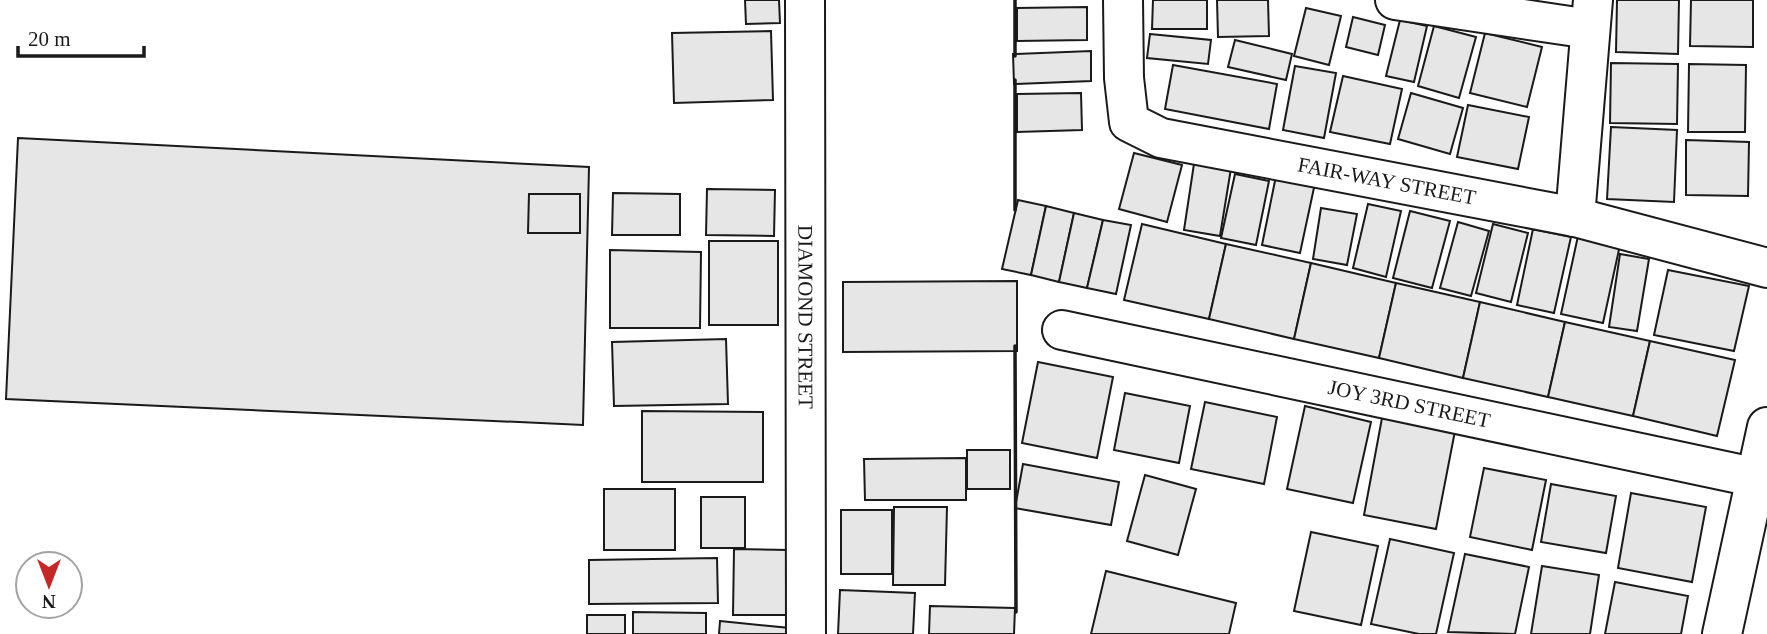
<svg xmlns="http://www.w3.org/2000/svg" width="1767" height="634" viewBox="0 0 1767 634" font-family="Georgia,serif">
<rect width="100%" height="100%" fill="#fff"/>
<!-- building -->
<g fill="#e6e6e6" stroke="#1a1a1a" stroke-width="2">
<path d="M745,0H779L780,23L746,24Z"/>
<path d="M1153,0H1207V29H1152Z"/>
<path d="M1217,0H1268L1269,36L1218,37Z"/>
<path d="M1617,0H1679L1678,54L1616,52Z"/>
<path d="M1691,0H1753V47L1690,46Z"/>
<path d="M1087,7V40L1017,41V8Z"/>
<path d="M1306,8L1341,16L1329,65L1294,56Z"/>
<path d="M1353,17L1385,25L1378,55L1346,47Z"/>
<path d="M1400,20L1427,26L1414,82L1386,76Z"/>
<path d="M1434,26L1476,37L1459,98L1418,86Z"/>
<path d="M771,31L773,100L674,103L672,33Z"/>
<path d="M1485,33L1542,47L1527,107L1470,93Z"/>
<path d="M1150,34L1211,40L1208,64L1147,58Z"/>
<path d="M1235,40L1292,54L1286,80L1228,67Z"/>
<path d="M1091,51V81L1014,84L1013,54Z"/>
<path d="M1611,63L1678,64L1677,124L1610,123Z"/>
<path d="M1689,64L1746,65L1745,132H1688Z"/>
<path d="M1173,65L1277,84L1269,129L1165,109Z"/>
<path d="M1295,66L1336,73L1324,138L1283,130Z"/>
<path d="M1343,76L1402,89L1390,144L1330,132Z"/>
<path d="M1081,93L1082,130L1017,132V94Z"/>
<path d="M1411,93L1463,108L1450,154L1398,139Z"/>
<path d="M1468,105L1529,117L1518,169L1457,157Z"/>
<path d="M1611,127L1677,130L1674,202L1607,199Z"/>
<path d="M18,138L589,167L583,425L6,399Z"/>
<path d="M1686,140L1749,142L1748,196L1686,195Z"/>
<path d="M1134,153L1182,165L1167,222L1119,209Z"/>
<path d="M1195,157L1232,162L1220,236L1184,230Z"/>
<path d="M1235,174L1269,181L1256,245L1221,238Z"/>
<path d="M1276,176L1315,183L1300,253L1262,245Z"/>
<path d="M707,189L775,190L774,236L706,235Z"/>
<path d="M613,193L680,194V235H612Z"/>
<path d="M529,194H580V233H528Z"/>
<path d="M1018,200L1046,206L1031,275L1002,269Z"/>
<path d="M1368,204L1401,211L1386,277L1353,268Z"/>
<path d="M1046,206L1074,213L1059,282L1031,275Z"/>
<path d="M1321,208L1357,214L1347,265L1313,259Z"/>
<path d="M1410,211L1450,221L1432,288L1393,278Z"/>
<path d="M1074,213L1103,220L1087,288L1059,282Z"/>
<path d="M1103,220L1131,225L1116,294L1087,288Z"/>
<path d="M1458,222L1489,231L1471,296L1440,288Z"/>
<path d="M1142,224L1226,244L1209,319L1124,300Z"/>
<path d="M1493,224L1528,233L1511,302L1476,293Z"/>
<path d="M1533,229L1571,237L1554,313L1517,305Z"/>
<path d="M1578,236L1620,245L1603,323L1561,314Z"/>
<rect x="709" y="241" width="69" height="84"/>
<path d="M1226,244L1311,263L1294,339L1209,319Z"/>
<path d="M610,250L701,252L700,328H610Z"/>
<path d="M1620,254L1649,259L1637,331L1609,327Z"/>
<path d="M1311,263L1396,283L1379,358L1294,339Z"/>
<path d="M1668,270L1749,286L1734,351L1654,335Z"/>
<path d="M1017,281V351L843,352V282Z"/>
<path d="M1396,283L1480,302L1463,378L1379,358Z"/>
<path d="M1480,302L1565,322L1548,397L1463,378Z"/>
<path d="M1565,322L1650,341L1633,416L1548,397Z"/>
<path d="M726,339L728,404L614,406L612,342Z"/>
<path d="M1650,341L1735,360L1717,436L1633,416Z"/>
<path d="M1038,362L1113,377L1097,458L1022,443Z"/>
<path d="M1125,393L1190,406L1179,463L1114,450Z"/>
<path d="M1205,402L1277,417L1264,484L1191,469Z"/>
<path d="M1305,406L1371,422L1353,503L1287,489Z"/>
<path d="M642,411L763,412V482H642Z"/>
<path d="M1382,418L1455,431L1436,529L1364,515Z"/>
<rect x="967" y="450" width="43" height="39"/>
<path d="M966,458V500H865L864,459Z"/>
<path d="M1023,464L1119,482L1111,525L1015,508Z"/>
<path d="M1484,468L1546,480L1532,550L1470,537Z"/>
<path d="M1145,475L1196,489L1178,555L1127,541Z"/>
<path d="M1551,484L1616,496L1606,553L1541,542Z"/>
<rect x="604" y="489" width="71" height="61"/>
<path d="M1631,493L1706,507L1692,582L1618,568Z"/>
<rect x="701" y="497" width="44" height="51"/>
<path d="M894,507H947L945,585H893Z"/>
<rect x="841" y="510" width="51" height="64"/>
<path d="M1311,532L1378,546L1361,625L1294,611Z"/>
<path d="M1390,539L1454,553L1436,634H1419L1371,624Z"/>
<path d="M734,549L788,550V615H733Z"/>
<path d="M1465,554L1529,567L1515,634L1448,632Z"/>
<path d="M717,558L718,603L589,604V560Z"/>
<path d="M1542,566L1599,575L1590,634H1531Z"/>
<path d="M1106,571L1236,603L1229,634H1091Z"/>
<path d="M1615,582L1688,596L1681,634H1605Z"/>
<path d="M840,590L915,593L913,634H838Z"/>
<path d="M930,606L1015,608L1014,634H929Z"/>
<path d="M633,612L706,613V634H633Z"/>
<rect x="587" y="615" width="38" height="19"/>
<path d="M720,621L790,628V634H719Z"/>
</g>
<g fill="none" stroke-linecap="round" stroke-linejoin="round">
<!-- minor casing -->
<g stroke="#1a1a1a" stroke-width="42">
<g id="minor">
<path id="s1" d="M805,0L806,634"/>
<path id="s2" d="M1123,0L1124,78L1129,122L1161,138L1575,217L1767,268"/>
<path d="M1395,0L1590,29"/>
<path d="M1575,217L1593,0"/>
<path id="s3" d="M1062,330L1758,478"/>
<path d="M1722,634L1767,427"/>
</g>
</g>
<!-- minor -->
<use href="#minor" stroke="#fff" stroke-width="38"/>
<!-- wall -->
<g stroke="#1a1a1a" stroke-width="3.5">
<path d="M1015,0V56"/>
<path d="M1015,80V210"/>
<path d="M1015,346L1016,612"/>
</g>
</g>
<g text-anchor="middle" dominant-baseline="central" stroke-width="5" stroke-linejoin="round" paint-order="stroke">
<!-- street labels -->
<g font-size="21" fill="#1a1a1a" stroke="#fff">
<text stroke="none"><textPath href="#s2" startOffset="388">FAIR-WAY STREET</textPath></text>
<text stroke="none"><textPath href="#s1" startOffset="317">DIAMOND STREET</textPath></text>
<text stroke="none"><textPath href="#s3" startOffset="355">JOY 3RD STREET</textPath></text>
</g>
</g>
<!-- north arrow -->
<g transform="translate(49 585) rotate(180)"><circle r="33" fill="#ffffff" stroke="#a3a3a3" stroke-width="2"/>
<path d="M0-5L12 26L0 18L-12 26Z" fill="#c62828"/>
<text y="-10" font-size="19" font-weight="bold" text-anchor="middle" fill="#1a1a1a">N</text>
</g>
<!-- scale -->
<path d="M18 46v10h126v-10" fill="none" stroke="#1a1a1a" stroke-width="3.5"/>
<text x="28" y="46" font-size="21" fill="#1a1a1a" stroke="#ffffff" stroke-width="5" paint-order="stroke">20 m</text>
</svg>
